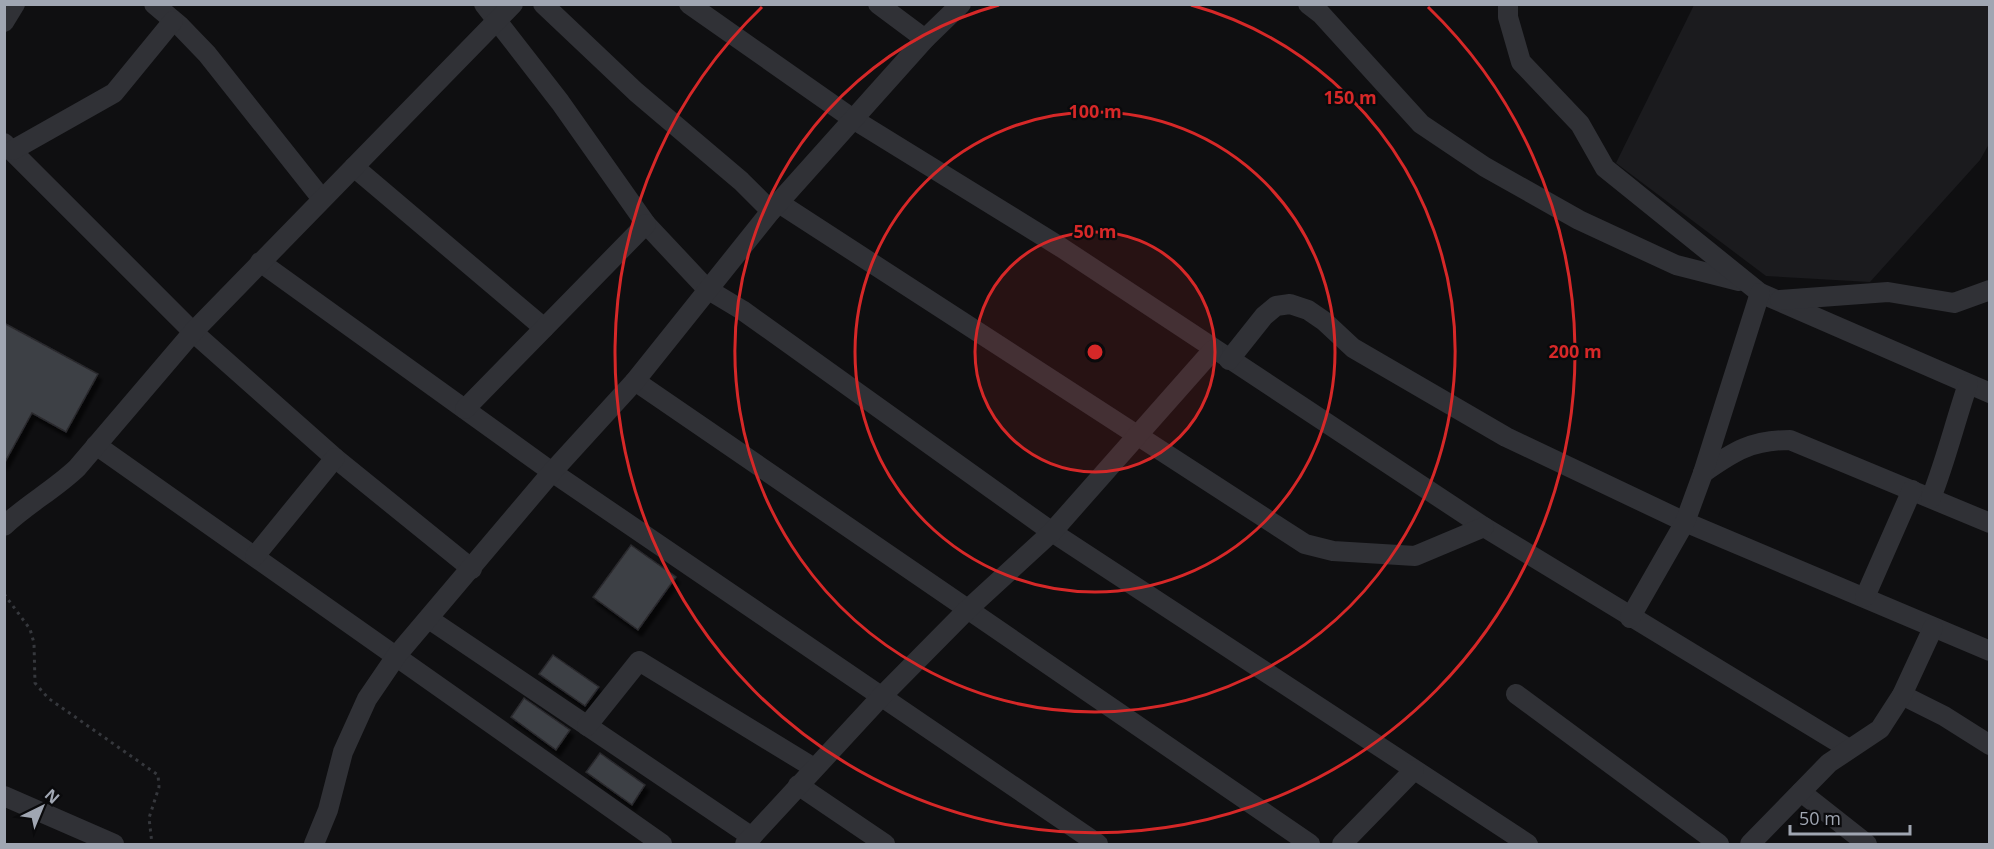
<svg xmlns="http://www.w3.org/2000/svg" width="1994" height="849" viewBox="0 0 1994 849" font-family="'Open Sans',sans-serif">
<defs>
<filter id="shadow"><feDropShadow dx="3.5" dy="6" stdDeviation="1.5" flood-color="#0009"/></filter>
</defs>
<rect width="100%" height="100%" fill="#0f0f11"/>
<!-- built -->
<path fill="#1b1b1e" d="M1694,5H1989V144L1980,160L1870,282L1766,276L1616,163Z"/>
<!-- building -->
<g fill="#3e3f44" stroke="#29292d" stroke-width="1.5" filter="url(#shadow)">
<path d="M4,323L98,374L66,432L32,413L4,464Z"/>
<path d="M631,545L676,577L638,630L593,597Z"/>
<path d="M553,655L599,687L585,706L539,674Z"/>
<path d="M524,698L570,730L556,750L511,717Z"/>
<path d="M600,753L645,785L632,805L586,772Z"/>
</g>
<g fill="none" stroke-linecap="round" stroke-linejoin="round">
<!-- path -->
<path stroke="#36383d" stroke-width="3" stroke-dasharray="3 4.5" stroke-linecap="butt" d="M4,594L30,629L34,643L35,683L48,698L158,775L159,787L149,818L152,844"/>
<!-- street -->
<g stroke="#303136" stroke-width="20">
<path d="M154,4L180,26L207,54L322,199"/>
<path d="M484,4L560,102L646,224L707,289L742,310L1052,532L1528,844"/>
<path d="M543,4L636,92L741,181L771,211"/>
<path d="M689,4L853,119L1062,248L1484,527L1849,749"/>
<path d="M878,4L925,39"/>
<path d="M1308,4L1321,14L1421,124L1485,167L1579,220L1676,265L1739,281"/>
<path d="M1508,4V17L1521,62L1580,124L1605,168L1760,293L1990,393"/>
<path d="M4,22L15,4"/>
<path d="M4,143L193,332L335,458L472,569"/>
<path d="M13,150L114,93L173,21"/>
<path d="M354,167L544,328"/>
<path d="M779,203L1305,544L1333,551L1415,556L1484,527"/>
<path d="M260,262L552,472L1098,844"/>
<path d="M1780,300L1888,292L1954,303L1990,290"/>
<path d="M1229,360L1264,316L1276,306L1290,304L1308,310L1324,321L1353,348L1506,437L1685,522L1990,651"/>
<path d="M635,381L1310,844"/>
<path d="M465,409L646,224"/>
<path d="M96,445L662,844"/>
<path d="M1703,473C1734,451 1752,440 1790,440L1990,523"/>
<path d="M1931,498C1946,460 1955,422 1968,384"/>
<path d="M4,526C27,504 54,490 77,468L193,332L513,4"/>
<path d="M255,556L335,458"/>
<path d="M1865,597L1912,490"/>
<path d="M1630,618L1685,522L1703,473L1760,293"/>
<path d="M429,619L752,837"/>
<path d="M1516,694L1719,844"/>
<path d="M1902,695L1944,716L1990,745"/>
<path d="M587,726L639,661L814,768"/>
<path d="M798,785L885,844"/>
<path d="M1801,792L1867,844"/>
<path d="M4,796L114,844"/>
<path d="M314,844L328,810L343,752L367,699L397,655L552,472L635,381L771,211L925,39L961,4"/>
<path d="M745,844L880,698L967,610L1052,532L1213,350"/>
<path d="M1342,844L1414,770"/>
<path d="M1750,844L1829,763L1880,729L1902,695L1933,628"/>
</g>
</g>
<!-- distance rings -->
<circle cx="1095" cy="352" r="120" fill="#d62828" fill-opacity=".12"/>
<g fill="none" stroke="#d62828" stroke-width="3">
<circle cx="1095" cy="352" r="120"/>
<circle cx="1095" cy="352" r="240"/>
<path d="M1191 5A360 360 0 1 1 999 5"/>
<path d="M1428 7A480 480 0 1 1 762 7"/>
</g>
<circle cx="1095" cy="352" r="9" fill="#d62828" stroke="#0a0a0c" stroke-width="3"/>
<g font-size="18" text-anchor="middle" font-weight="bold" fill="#d62828" stroke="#0a0a0c" stroke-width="4.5" stroke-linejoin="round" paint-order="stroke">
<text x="1350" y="104">150 m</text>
<text x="1095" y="118">100 m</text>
<text x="1095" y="238">50 m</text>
<text x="1575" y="358">200 m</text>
</g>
<!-- border -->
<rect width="1994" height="849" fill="none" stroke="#a0a6b2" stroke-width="12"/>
<!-- north arrow -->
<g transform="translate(42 807) rotate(43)" stroke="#0a0a0c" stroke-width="4.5" paint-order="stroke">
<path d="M0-4.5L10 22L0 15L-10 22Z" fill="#a0a6b2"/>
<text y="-9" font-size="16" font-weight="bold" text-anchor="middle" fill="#a0a6b2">N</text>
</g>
<!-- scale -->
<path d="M1790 825v9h120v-9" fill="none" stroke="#a0a6b2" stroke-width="3"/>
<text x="1799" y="825" font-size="18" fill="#a0a6b2" stroke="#0a0a0c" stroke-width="4.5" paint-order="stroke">50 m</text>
</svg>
